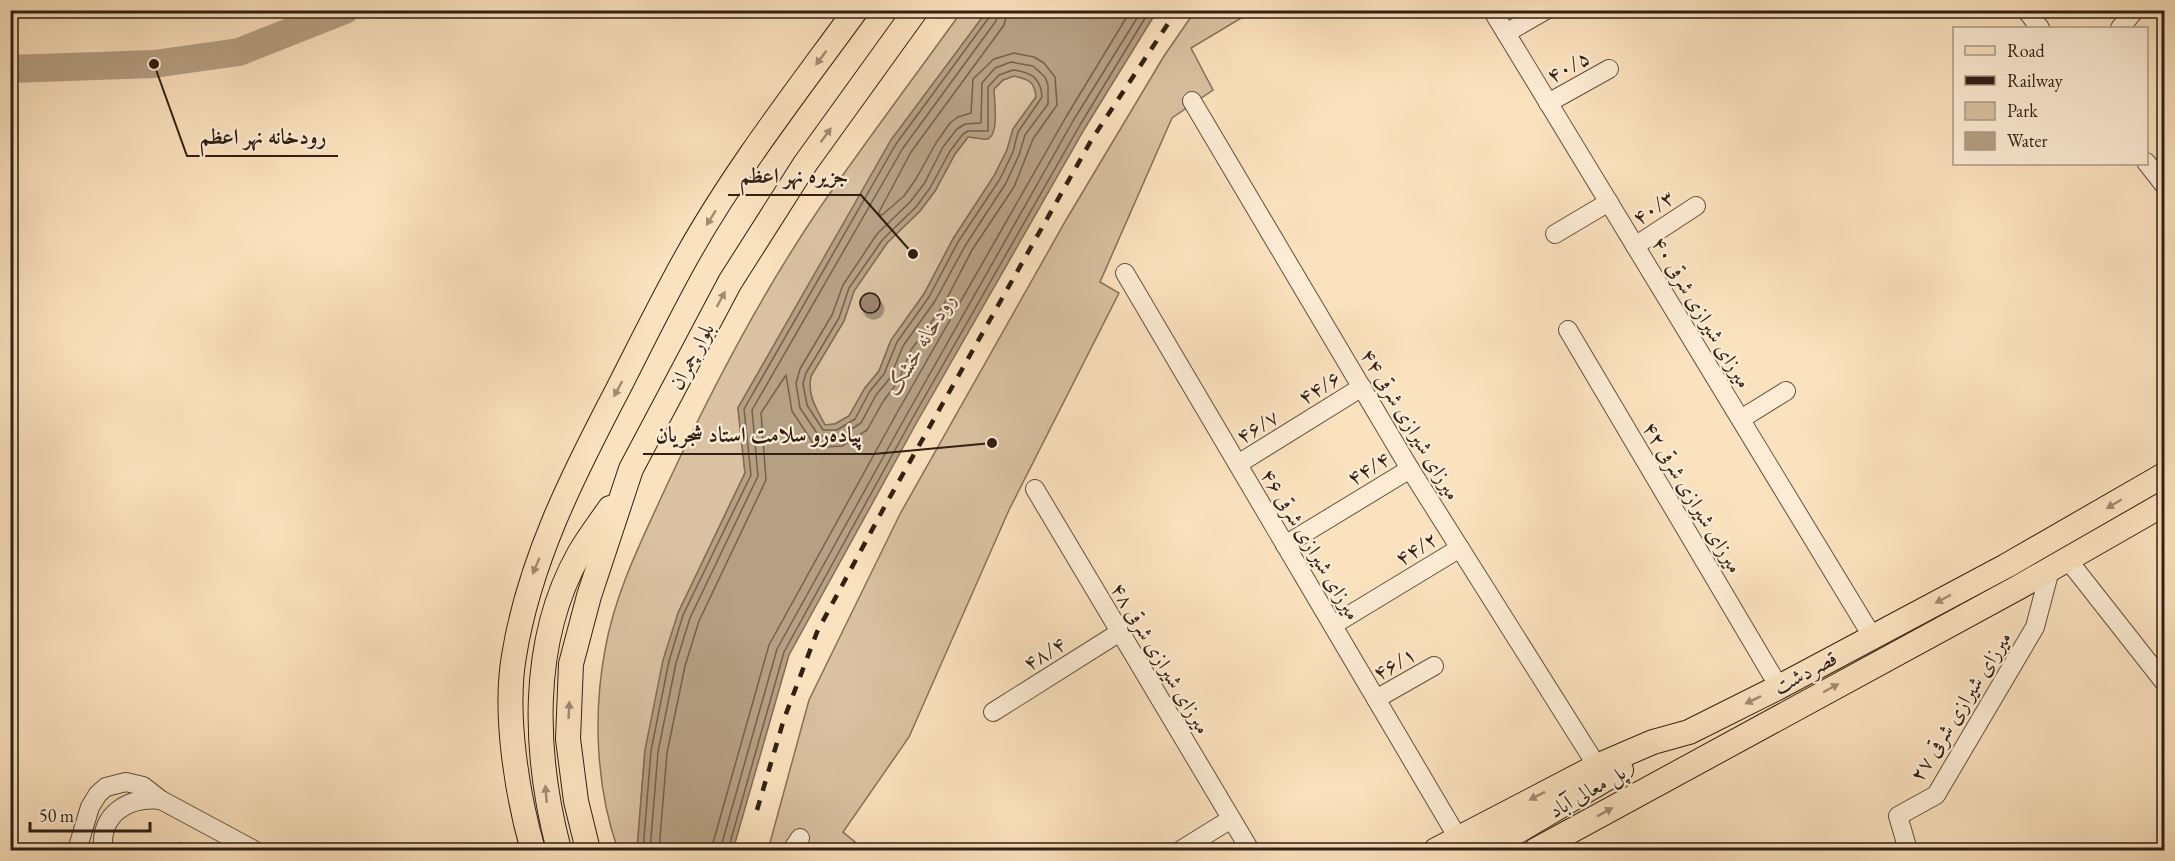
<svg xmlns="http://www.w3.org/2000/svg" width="2175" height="861" viewBox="0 0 2175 861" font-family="'EB Garamond',Amiri,serif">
<defs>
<filter id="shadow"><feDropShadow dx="3.5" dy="6" stdDeviation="0" flood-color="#0004"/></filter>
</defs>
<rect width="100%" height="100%" fill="#fbe2be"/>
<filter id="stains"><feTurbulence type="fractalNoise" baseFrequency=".00333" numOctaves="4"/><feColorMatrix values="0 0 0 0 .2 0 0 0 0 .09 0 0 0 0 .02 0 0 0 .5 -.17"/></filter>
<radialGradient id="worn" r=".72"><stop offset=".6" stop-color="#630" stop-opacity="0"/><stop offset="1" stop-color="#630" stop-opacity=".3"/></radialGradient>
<!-- green -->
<g fill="#d9c1a1" stroke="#85705a" stroke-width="1.5">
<path d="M962,11H987L891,141L738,408L745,473L678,613L645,750L637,850H618C596,788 593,714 605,650C615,592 642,540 666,487C711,390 761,294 821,206C867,140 915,76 962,11Z"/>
<path d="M1195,11H1253L1191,48L1213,90L1172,118L1100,282L1119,293L1009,510L909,737L843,832L855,842L850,850H768L809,700L900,514L1066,220L1164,56Z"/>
<path d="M1014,76C1029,79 1035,82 1036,97L1013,129L1007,150L994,176L953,239L924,294L891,340L879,371L865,388L849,416L835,424L825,425C816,408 807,395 811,376L844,321L854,291L887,243L920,211L935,191L955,154L968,137L988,139L994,89L1003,80Z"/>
</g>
<!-- water -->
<path fill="#b6a084" stroke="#816c57" stroke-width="1.5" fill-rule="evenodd" d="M987,11H1157L1085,128L917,422L789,655L733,850H637L645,750L663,660L678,613L745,473L738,408L891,140ZM1014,76C1029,79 1035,82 1036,97L1013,129L1007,150L994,176L953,239L924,294L891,340L879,371L865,388L849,416L835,424L825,425C816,408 807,395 811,376L844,321L854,291L887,243L920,211L935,191L955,154L968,137C973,137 982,140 987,139C1000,136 994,99 994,89L1003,80Z"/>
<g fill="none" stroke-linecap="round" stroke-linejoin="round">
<!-- shore -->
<g stroke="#74604c" stroke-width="1.5">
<path d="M1011,62L1033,66L1045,77L1048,85V104L1025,135L1019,155L1006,183L965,246L935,301L903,346L890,378L876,395L861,423L839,437L819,436L800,408L796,383L800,369L832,315L843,285L877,234L910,202L924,184L943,147L957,129L965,124L981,123L982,83L995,68Z"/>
<path d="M1013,70C1031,72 1041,78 1042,97L1018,132L1013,152L1000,179L958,242L929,297L897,342L884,374L870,391L855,419L837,430H823L807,405L803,384L806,373L839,318L849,288L883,239L916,207L930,188L950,151L963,134L968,131H988V87L999,75Z"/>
<path d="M643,850L651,751L669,661L683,615L751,475L744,409L896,144L990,16L991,10"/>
<path d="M650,850L658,752L676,663L690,618L758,476L752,410L903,148L996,21L999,10"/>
<path d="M659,850L667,753L685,666L699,621L766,480L761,413L786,375L792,411L813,443L823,447L842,446L867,430L884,400L898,382L911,350L943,306L972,250L1014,187L1033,139L1057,105L1055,77L1044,63L1034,57L1014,53L994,59L973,79L971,113L958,117L950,123L936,143L916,179L904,196L882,215L878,214L911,152L1004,25L1008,10"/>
<path d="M711,850L769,645L898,411L1066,117L1131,10"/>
<path d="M720,850L777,649L906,416L1073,121L1142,10"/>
<path d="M728,850L784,652L912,419L1080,125L1150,10"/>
</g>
<!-- river -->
<path stroke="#b6a084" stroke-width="28" d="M10,69L154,64L239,52L345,10"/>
</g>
<!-- building -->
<g fill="#9a846c" stroke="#311f14" stroke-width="1.5" filter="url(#shadow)">
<circle cx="870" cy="303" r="10"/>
<path d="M179,843L196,850H176Z"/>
</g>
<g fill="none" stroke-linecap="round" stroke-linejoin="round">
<!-- minor casing -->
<g stroke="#64503e" stroke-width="20">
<g id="minor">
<path d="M1492,10L1872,636"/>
<path d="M2026,10L2040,28"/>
<path d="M2120,28L2135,10"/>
<path d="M1506,33L1546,10"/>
<path d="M1192,101L1410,469L1597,766"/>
<path d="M1548,103L1609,69"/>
<path d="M2146,162L2164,185"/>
<path d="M1555,234L1609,202"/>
<path d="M1635,246L1696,206"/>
<path d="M1125,273L1458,838"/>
<path d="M1568,330L1779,687"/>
<path d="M1741,419L1786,391"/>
<path d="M1238,464L1362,387"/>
<path d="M1035,489L1250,850"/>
<path d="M1285,545L1410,469"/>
<path d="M2068,560L2164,682"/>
<path d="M1333,625L1460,548"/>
<path d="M1376,699L1434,666"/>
<path d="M993,712L1120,632"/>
<path d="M77,850L90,807L98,794L106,787L126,782L143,786L161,800L254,850"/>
<path d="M103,850C100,813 128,797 161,800"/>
<path d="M792,850L800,838"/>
<path d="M1181,850L1231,819"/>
<path d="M1908,850L1898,816L1936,795L2035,627L2050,570"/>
</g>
</g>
<!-- major casing -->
<g stroke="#311f14" stroke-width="26">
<g id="major">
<path d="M533,850C517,795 504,713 514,656C529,562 573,475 617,391C640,346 662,301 686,258C735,170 797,91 856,10"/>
<path d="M559,850C534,755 529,643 579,554C588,538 599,524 610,508"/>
<path d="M588,850L576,801L568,739L571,664L589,596L631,469L730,282L805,164L916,10"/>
<path d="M1436,850L1597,766L1653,742L1689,732L1779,687L2006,566L2164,475"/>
<path d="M1486,850L1621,770"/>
<path d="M1536,850L2019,587L2164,504"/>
</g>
</g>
<!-- minor -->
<use href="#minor" stroke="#fcecd5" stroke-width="18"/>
<!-- major -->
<use href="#major" stroke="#fbe2be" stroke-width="24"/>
<!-- rail -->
<path stroke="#311f14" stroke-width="4.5" stroke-dasharray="10 10" stroke-linecap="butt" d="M757,810L784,719L817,632L886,504L1092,139L1177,10"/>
</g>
<!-- one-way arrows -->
<defs><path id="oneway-solid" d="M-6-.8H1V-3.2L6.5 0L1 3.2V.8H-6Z" transform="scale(1.5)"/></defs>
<g fill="#a08a72">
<use href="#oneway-solid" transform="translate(821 58) rotate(127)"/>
<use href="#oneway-solid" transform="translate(826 135) rotate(-54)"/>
<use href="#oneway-solid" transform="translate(711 218) rotate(122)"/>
<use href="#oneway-solid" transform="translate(721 299) rotate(-62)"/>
<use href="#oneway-solid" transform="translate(618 389) rotate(118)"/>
<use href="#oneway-solid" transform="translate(2114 504) rotate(150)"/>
<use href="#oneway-solid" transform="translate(536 566) rotate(113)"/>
<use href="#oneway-solid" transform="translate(1943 599) rotate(152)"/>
<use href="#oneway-solid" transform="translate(1831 688) rotate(-28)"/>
<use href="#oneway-solid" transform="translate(1753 700) rotate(154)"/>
<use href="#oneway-solid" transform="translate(569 710) rotate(-87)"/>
<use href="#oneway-solid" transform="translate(546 794) rotate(-95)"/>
<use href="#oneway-solid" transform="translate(1537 796) rotate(153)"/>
<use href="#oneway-solid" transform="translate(1605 812) rotate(-29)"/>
</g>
<g text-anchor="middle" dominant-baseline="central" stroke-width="4.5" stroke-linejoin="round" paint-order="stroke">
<!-- street labels -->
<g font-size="21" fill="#311f14" stroke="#fcecd5">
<text transform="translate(1568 66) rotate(-29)">۴۰/۵</text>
<text transform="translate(1653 207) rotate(-34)">۴۰/۳</text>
<text transform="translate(1702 312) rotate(59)">۴۰ میرزای شیرازی شرقی</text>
<text transform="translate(691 356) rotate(-62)">بلوار چمران</text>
<text transform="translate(1319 387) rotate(-32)">۴۴/۶</text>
<text transform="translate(1411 424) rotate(59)">۴۴ میرزای شیرازی شرقی</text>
<text transform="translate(1257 426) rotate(-32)">۴۶/۷</text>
<text transform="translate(1368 468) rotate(-31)">۴۴/۴</text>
<text transform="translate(1693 497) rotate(59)">۴۲ میرزای شیرازی شرقی</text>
<text transform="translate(1311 544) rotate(59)">۴۶ میرزای شیرازی شرقی</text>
<text transform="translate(1416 548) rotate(-32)">۴۴/۲</text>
<text transform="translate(1044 653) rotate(-32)">۴۸/۴</text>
<text transform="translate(1161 658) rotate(59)">۴۸ میرزای شیرازی شرقی</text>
<text transform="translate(1394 663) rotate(-30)">۴۶/۱</text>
<text transform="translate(1805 672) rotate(-28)">قصردشت</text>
<text transform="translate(1960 706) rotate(-58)">۲۷ میرزای شیرازی شرقی</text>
<text transform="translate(1587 791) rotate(-30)">پل معالی آباد</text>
</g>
<!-- water labels -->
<g font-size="22" font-style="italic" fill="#604c3b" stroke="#fcecd5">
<text transform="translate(920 344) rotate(-59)">رودخانه خشک</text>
</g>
</g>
<!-- callouts -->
<path fill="none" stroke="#311f14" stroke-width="2" d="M154 64L187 156H338M913 254L861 195H728M992 443L874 454H643"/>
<g fill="#311f14" stroke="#fcecd5" stroke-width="2">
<circle cx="154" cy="64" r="6"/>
<circle cx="913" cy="254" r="6"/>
<circle cx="992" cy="443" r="6"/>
</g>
<g font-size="22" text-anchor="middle" font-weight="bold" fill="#311f14" stroke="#fcecd5" stroke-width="4.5" stroke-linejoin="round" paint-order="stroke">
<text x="263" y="144">رودخانه نهر اعظم</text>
<text x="794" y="183">جزیره نهر اعظم</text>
<text x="759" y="442">پیاده‌رو سلامت استاد شجریان</text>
</g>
<!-- margin -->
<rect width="2175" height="861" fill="none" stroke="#fbe2be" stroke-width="36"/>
<rect x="12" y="12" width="2151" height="837" fill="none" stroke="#311f14" stroke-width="3"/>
<rect x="18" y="18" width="2139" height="825" fill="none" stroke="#311f14" stroke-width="1.5"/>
<!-- legend -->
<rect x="1953" y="27" width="195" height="138" fill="#fcecd5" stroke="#ab9a88" stroke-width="1.5"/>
<rect x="1965" y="46" width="30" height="9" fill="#fbe2be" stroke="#ab9a88" stroke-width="1.5"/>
<text x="2007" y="57" font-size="18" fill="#311f14">Road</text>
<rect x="1965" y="76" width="30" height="9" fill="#311f14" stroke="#ab9a88" stroke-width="1.5"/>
<text x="2007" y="87" font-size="18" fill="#311f14">Railway</text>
<rect x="1965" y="102" width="30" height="18" fill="#d9c1a1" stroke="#ab9a88" stroke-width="1.5"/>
<text x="2007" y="117" font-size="18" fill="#311f14">Park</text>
<rect x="1965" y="132" width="30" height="18" fill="#b6a084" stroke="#ab9a88" stroke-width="1.5"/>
<text x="2007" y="147" font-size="18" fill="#311f14">Water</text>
<!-- scale -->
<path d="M30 822v9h120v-9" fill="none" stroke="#311f14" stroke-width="3"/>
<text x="39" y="822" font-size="18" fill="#311f14" stroke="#fcecd5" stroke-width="4.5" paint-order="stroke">50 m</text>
<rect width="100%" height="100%" filter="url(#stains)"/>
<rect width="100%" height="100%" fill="url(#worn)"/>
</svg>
